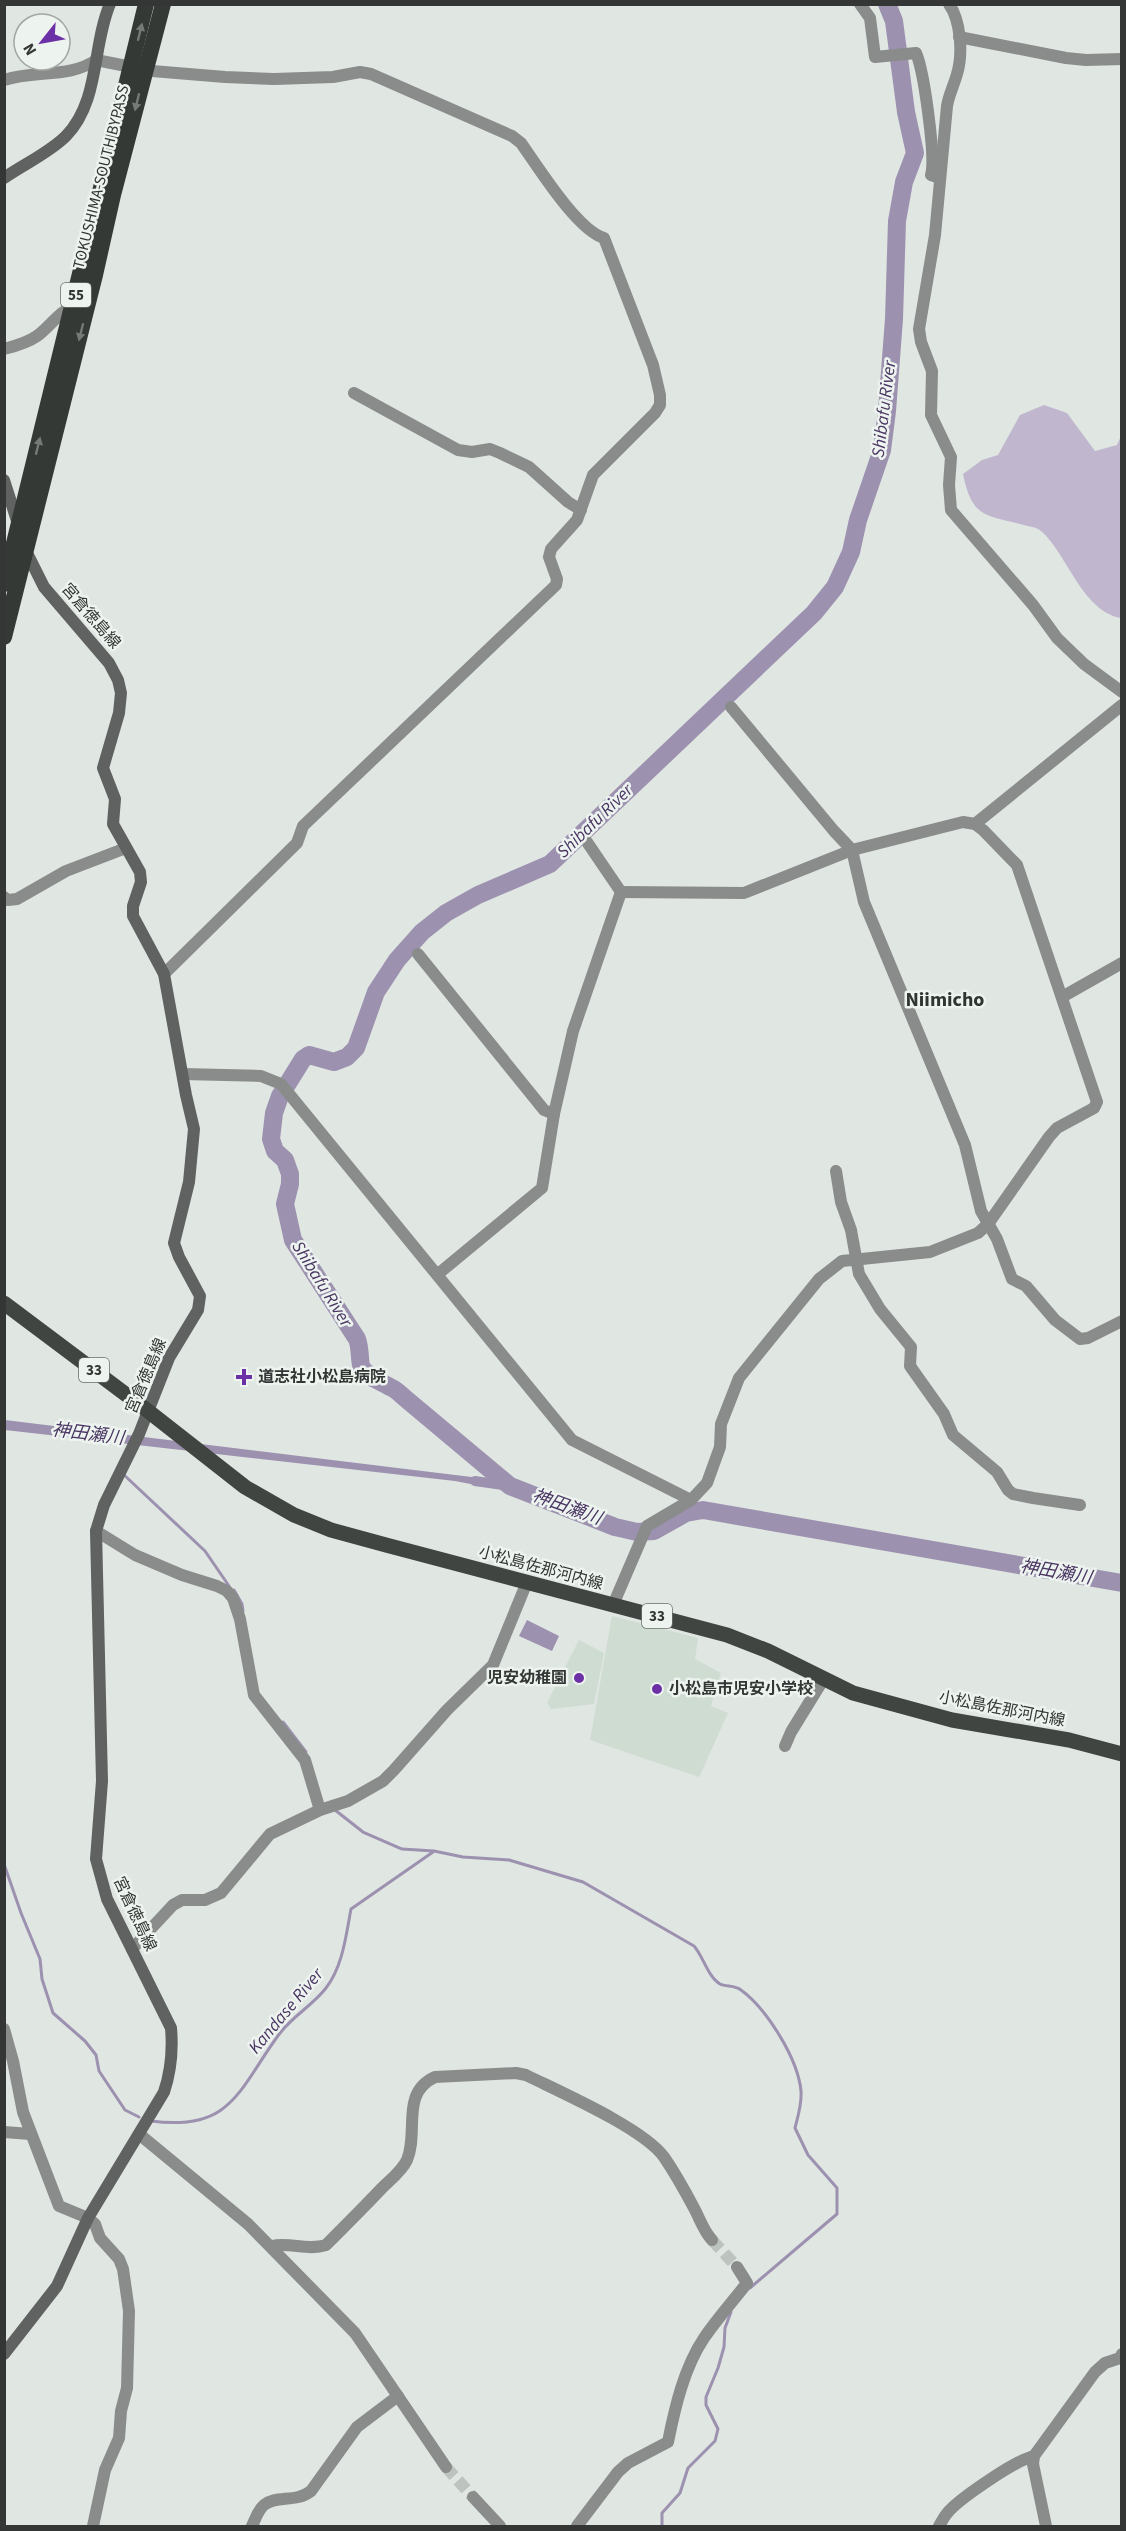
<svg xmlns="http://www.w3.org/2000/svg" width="1126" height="2531" viewBox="0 0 1126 2531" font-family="'Source Sans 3','Noto Sans JP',sans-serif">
<rect width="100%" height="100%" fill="#e0e6e2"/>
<!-- built -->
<g fill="#cedcd2">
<path d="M612,1616L698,1638L695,1659L721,1673L711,1706L728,1713L699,1777L590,1740Z"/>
<path d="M579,1640L604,1653L594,1704L551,1709L547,1703Z"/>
</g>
<!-- green -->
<path fill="#c0b7cf" d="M1044,405L1067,413L1095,451L1117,445L1121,436V618C1082,611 1068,555 1041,531C1037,527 1030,527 1024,525C985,515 972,518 963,474L982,460L998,455L1020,415Z"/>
<!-- water -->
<g fill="#9d91b0">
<path d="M5,1420L488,1479L486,1487L455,1481L5,1430Z"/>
<path d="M527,1620L559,1636L552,1651L519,1636Z"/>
</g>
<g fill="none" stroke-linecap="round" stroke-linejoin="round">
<!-- stream -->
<g stroke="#9d91b0" stroke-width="3">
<path d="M123,1474L205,1551L229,1586"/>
<path d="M234,1590L242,1604L243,1611"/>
<path d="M283,1722L306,1752"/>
<path d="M335,1810L363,1832L402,1849L434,1851L463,1857L509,1860L583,1882L694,1946C703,1956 708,1977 720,1984C726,1987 735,1985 741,1990C767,2009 798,2059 801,2091C802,2104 798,2116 795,2128L808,2155L837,2188V2214L750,2288"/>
<path d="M4,1864L21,1913L40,1959L42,1979L53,2013L85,2041L96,2055L99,2071L125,2110L139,2117"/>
<path d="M151,2121C233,2132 239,2088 280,2033C293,2016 313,2005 326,1988C343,1966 346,1935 351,1909L433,1852"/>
<path d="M662,2526V2513L680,2493L688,2468L715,2441L718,2429L706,2405V2397L718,2368L724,2347L725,2328L731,2312"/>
</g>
<!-- canal -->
<path stroke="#9d91b0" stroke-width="10" d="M475,1481L510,1486"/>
<!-- river -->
<path stroke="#9d91b0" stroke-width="18" d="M887,4L894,21L906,112L915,153L904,182L897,221L894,319L887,411L882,450L858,520L851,552L835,587L814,613L550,864L478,895L446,913L422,932L397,960L376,992L356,1048L347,1057L334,1062L309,1055L303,1059L280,1096L274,1113L271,1139L275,1151L285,1160L290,1174V1184L285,1204L293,1240L357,1339C361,1349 359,1363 362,1368C369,1378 380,1381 390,1387C396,1389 401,1395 406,1399L510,1486L615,1527L637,1532L654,1531L686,1513L703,1510L1122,1583"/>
<!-- minor-tunnel -->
<g stroke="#bdc3bf" stroke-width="12" stroke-dasharray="12 6" stroke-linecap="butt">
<path d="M712,2240L737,2267"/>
<path d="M446,2467L473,2497"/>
</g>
<!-- minor -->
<g stroke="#898c8a" stroke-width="12">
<path d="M860,4L870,18L875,57L916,53C924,71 936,158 931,175L940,178"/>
<path d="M949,4C961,21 963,54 957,74C954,85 949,94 947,106L935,235L919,329L921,342L932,371L931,415L951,457L949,485L951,510L1033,605L1057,638L1084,664L1122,692"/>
<path d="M959,37L1066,58L1086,60L1122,59"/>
<path d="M4,80C34,70 71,78 96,60L152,71L225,77L274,79L333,77L360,72L371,74L512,136L521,143C538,167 577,230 604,238L653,365L660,395V405L655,413L593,475L577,520L551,549L549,557L557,579L556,585L303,826L297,843L164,974"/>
<path d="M4,349C16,346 27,343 37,336C50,327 59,311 74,306"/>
<path d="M354,393L458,450L472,452L490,449L500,453L529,467L568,502L581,510"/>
<path d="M731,707L834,831L852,850L864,902L965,1145L981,1211L997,1239L1012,1279L1026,1286L1055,1320L1080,1339L1088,1338L1122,1321"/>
<path d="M975,824L1122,705"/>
<path d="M587,842L621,892"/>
<path d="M4,897L8,900L17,899L66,871L126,848"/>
<path d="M418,954L544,1110L554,1114"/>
<path d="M1062,997L1122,963"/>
<path d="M183,1074L261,1076L281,1084L572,1440L691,1500"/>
<path d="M836,1171L841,1202L851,1230L859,1274L880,1309L911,1347L910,1366L944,1414L953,1435L997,1472L1008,1490L1013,1494L1033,1498L1080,1505"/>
<path d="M438,1274L542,1188L554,1114L573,1031L621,892"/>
<path d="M96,1531L135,1555L182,1575L217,1586L227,1591L233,1598L240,1619L254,1695L305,1760L320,1810"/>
<path d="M613,1605L647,1526L691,1500L707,1483L720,1447L721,1424L739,1378L819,1279L842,1261L930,1252L978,1233L988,1224L1049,1137L1057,1128L1094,1108L1097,1102L1017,865L983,830L975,824L963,822L852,850L744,893L621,892"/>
<path d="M785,1746L791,1732L823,1680"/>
<path d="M132,1949L173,1905L182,1900H205L221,1893L270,1834L320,1810L348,1801L383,1781L394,1770L447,1710L493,1665L527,1582"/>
<path d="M4,2029L13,2061L23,2112L59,2206L88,2218L95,2224L100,2238L119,2259L123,2269L129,2311L127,2388L121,2411L119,2438L105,2470L93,2526"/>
<path d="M4,2132L30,2134"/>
<path d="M139,2134L248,2224L355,2333L446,2467"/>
<path d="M272,2246C290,2242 308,2251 326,2245C345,2226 364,2207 382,2188C390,2180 402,2171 407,2160C419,2132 400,2093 435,2077L516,2073L526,2075C560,2092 643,2128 664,2157C675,2173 685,2191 694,2208C700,2219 703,2230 712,2240"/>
<path d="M473,2497L500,2526"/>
<path d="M252,2526C255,2520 258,2510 264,2505C276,2495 296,2503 311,2491L357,2427L398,2396"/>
<path d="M577,2526L618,2472L628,2463L668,2442C675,2407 684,2368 704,2338C717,2319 733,2301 747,2283L737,2267"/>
<path d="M939,2526C942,2521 945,2515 949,2511C962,2497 1016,2460 1034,2456"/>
<path d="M1046,2526L1033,2464L1034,2456L1095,2372L1105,2363L1120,2358L1122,2354"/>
</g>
<!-- secondary -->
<g stroke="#5f6260" stroke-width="12">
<path d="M4,178C24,164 49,153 66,136C100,101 92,46 110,4"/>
<path d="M4,480L18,524"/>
<path d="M4,2354L57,2286L88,2218L164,2092C171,2071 173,2051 171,2028L107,1899L96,1859L102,1781L96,1531L104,1505L139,1434L169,1358L198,1310L200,1296L179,1257L174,1243L189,1182L194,1129L186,1095L164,974L133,916V906L141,882L140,872L113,824L115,799L103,768L119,713L121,693L118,680L109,663L44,587L25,549"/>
</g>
<!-- primary -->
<path stroke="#414542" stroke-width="15" d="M4,1303L148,1411L245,1487L294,1515L331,1530L386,1545L727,1635L768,1651L853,1693L952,1720L1069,1740L1122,1754"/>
<!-- trunk -->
<g stroke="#353936" stroke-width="16">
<path d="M4,584L146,4"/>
<path d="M4,637L95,275L113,195L163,4"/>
</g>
</g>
<!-- one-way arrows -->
<defs><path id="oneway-solid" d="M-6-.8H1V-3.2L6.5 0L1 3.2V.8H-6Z" transform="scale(1.5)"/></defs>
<g fill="#757a77">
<use href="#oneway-solid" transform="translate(140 32) rotate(-76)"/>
<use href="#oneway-solid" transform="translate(137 102) rotate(104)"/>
<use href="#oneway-solid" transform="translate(81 332) rotate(104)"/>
<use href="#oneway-solid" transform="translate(38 446) rotate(-76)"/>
</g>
<!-- markers -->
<g fill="#6c30a6" stroke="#edf3ef" stroke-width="2">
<path d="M241 1368h6v6h6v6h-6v6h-6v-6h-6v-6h6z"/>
<circle cx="579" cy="1678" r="6"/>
<circle cx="657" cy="1689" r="6"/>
</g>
<g text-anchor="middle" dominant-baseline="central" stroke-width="5" stroke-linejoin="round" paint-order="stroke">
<!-- shield labels -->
<g fill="#edf3ef" stroke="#6b6f6c" stroke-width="1.5">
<rect x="61" y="283" width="30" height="24" rx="4.5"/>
<rect x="79" y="1358" width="30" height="24" rx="4.5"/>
<rect x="642" y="1604" width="30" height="24" rx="4.5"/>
</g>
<g font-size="15" font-weight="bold" fill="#333634">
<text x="76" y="295">55</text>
<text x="94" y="1370">33</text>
<text x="657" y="1616">33</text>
</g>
<!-- street labels -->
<g font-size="16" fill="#333634" stroke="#edf3ef">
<text transform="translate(101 177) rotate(-76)">TOKUSHIMA-SOUTH BYPASS</text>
<text transform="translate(91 616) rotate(49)">宮倉徳島線</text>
<text transform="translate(146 1376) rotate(-67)">宮倉徳島線</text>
<text transform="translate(541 1568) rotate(15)">小松島佐那河内線</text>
<text transform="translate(1002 1709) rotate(11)">小松島佐那河内線</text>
<text transform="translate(135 1914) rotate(65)">宮倉徳島線</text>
</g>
<!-- poi labels -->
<g font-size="16" font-weight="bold" fill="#333634" stroke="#edf3ef" text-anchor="start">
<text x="258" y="1377">道志社小松島病院</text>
<text x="567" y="1678" text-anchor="end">児安幼稚園</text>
<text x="669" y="1689">小松島市児安小学校</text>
</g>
<!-- water labels -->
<g font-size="18" font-style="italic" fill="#4a3663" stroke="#edf3ef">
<text transform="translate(884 409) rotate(-83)">Shibafu River</text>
<text transform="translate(595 821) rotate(-44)">Shibafu River</text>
<text transform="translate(322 1284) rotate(58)">Shibafu River</text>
<text transform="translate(88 1434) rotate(7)">神田瀬川</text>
<text transform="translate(567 1507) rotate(20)">神田瀬川</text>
<text transform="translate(1056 1572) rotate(10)">神田瀬川</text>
<text transform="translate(286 2011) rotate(-50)">Kandase River</text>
</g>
<!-- quarter labels -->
<g font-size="20" font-weight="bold" fill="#313632" stroke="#edf3ef">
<text x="945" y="1000">Niimicho</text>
</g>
</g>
<!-- border -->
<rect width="1126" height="2531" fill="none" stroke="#333634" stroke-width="12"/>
<!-- north arrow -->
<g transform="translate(42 42) rotate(239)"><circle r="28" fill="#edf3ef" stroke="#a3a7a4" stroke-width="1.5"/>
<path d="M0-4.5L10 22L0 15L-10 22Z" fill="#6c30a6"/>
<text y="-9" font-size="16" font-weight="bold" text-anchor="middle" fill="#333634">N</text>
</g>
</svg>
